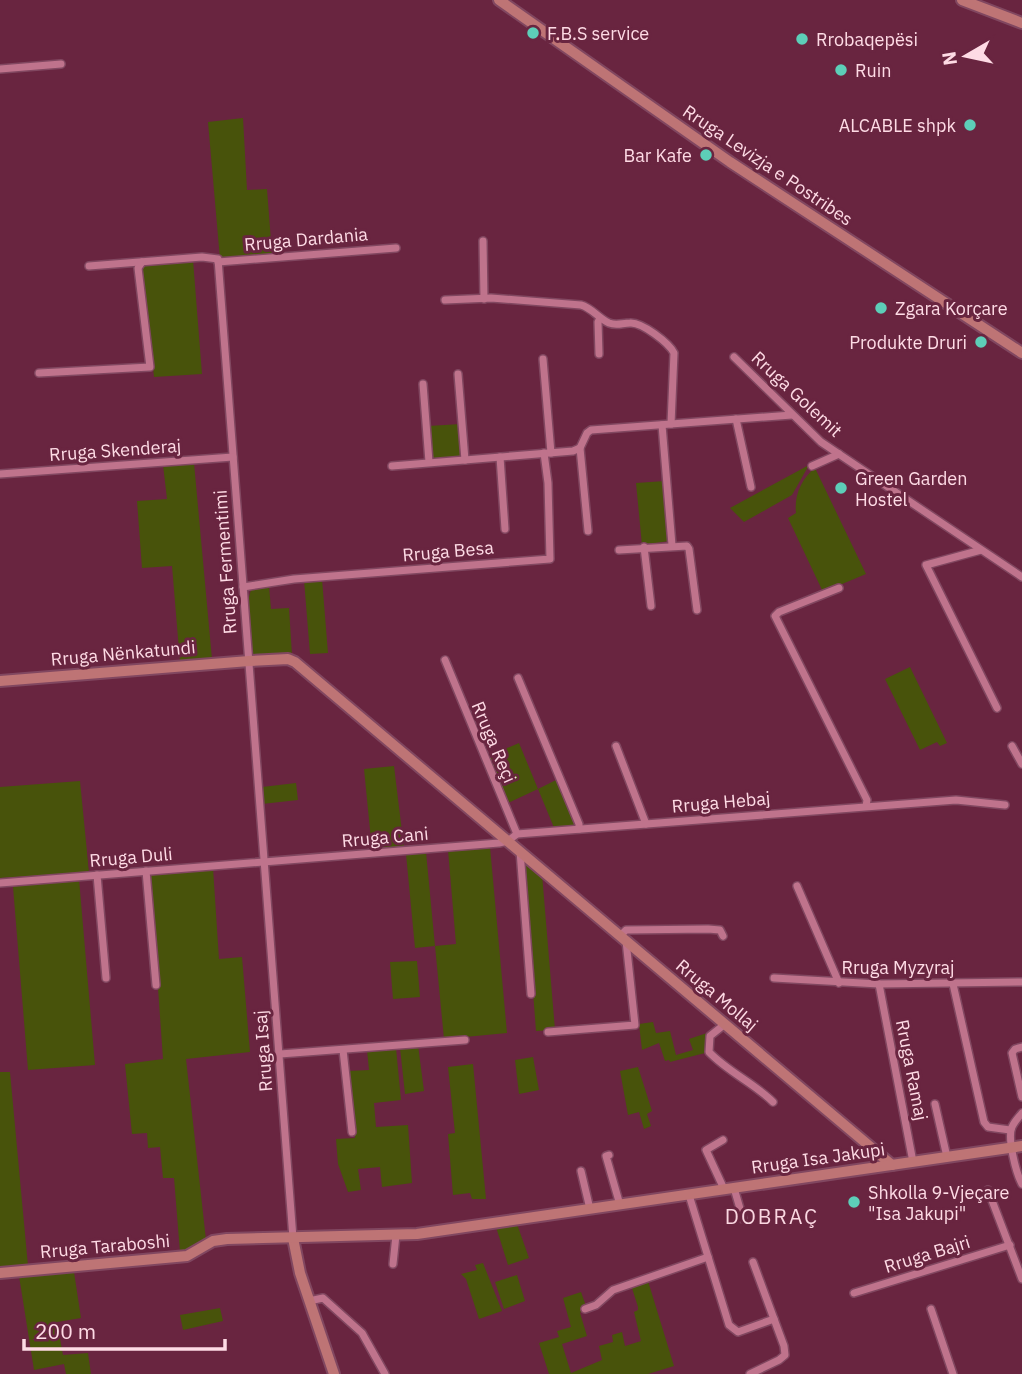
<svg xmlns="http://www.w3.org/2000/svg" width="1022" height="1374" viewBox="0 0 1022 1374" font-family="'IBM Plex Sans',sans-serif">
<rect width="100%" height="100%" fill="#692540"/>
<!-- green -->
<g fill="#48530b">
<path d="M243,118L247,190L267,189L272,254L220,259L208,122Z"/>
<path d="M193,260L202,374L154,377L142,265Z"/>
<path d="M461,424L463,458H434L430,455L428,426Z"/>
<path d="M194,463L212,659L180,662L172,566L142,568L137,501L167,499L163,465Z"/>
<path d="M809,465L792,495L744,522L730,508Z"/>
<path d="M815,468L866,574L823,592L788,518L796,513C794,496 801,479 815,468Z"/>
<path d="M665,481L669,541L642,545L636,483Z"/>
<path d="M322,579L328,653L310,654L304,580Z"/>
<path d="M254,586H269L271,609L289,608L292,655H253C249,641 243,596 254,586Z"/>
<path d="M910,667L947,743L940,746L937,742L920,750L885,679Z"/>
<path d="M519,743L538,789L558,779L576,825L574,828L555,830L538,789L506,804L486,757Z"/>
<path d="M394,766L404,848L372,850L364,769Z"/>
<path d="M80,781L89,872L0,878V787Z"/>
<path d="M296,783L298,800L262,804V787Z"/>
<path d="M490,847L507,1033L444,1039L435,946L415,948L406,854L426,852L435,946L456,944L448,850Z"/>
<path d="M523,860L542,874L555,1030L536,1031Z"/>
<path d="M213,868L219,959L242,957L250,1052L186,1059L206,1240L190,1250L180,1252L174,1178H163L160,1147L148,1148L147,1133L132,1134L125,1064L163,1059L150,874Z"/>
<path d="M79,879L95,1065L28,1070L13,887L14,885Z"/>
<path d="M417,961L420,997L393,999L390,962Z"/>
<path d="M653,1022L656,1033L670,1031L676,1055L693,1050L689,1039L707,1033L705,1053L670,1062L669,1060L665,1061L659,1043L642,1050L639,1024Z"/>
<path d="M418,1045L424,1091L405,1094L400,1048Z"/>
<path d="M396,1048L401,1100L374,1103L376,1127L408,1125L412,1183L382,1187L380,1167L358,1169L361,1190L348,1192L338,1164L336,1139L355,1138L348,1071L369,1070L367,1050Z"/>
<path d="M533,1057L539,1090L519,1094L515,1060Z"/>
<path d="M473,1064L486,1199H472L470,1193L453,1195L448,1134L455,1133L448,1067Z"/>
<path d="M638,1067L652,1111L647,1114L651,1126L644,1129L639,1112L628,1115L620,1071Z"/>
<path d="M0,1072H10L28,1266L0,1269Z"/>
<path d="M517,1224L529,1258L508,1265L496,1227Z"/>
<path d="M483,1263L502,1311L479,1319L466,1279L461,1274L477,1270L475,1265Z"/>
<path d="M74,1272L81,1318L57,1322L63,1355L88,1353L91,1374H66L64,1364L34,1370L19,1276Z"/>
<path d="M517,1275L525,1301L504,1309L495,1282Z"/>
<path d="M648,1281L674,1366L648,1374H549L539,1343L559,1337L557,1331L571,1327L563,1298L581,1292L586,1306L580,1313L587,1336L562,1344L571,1373L602,1360L599,1346L613,1342L612,1335L622,1332L625,1346L641,1341L634,1312L638,1310V1307L631,1285Z"/>
<path d="M220,1308L223,1321L183,1330L180,1315Z"/>
</g>
<g fill="none" stroke-linecap="round" stroke-linejoin="round">
<!-- street casing -->
<g stroke="#814760" stroke-width="10">
<g id="street">
<path d="M0,69L61,64"/>
<path d="M483,241L484,299"/>
<path d="M218,262L396,248"/>
<path d="M89,266L202,257L218,259L293,1238"/>
<path d="M445,300L491,298L581,305C592,308 598,318 609,323C617,326 622,323 630,323C642,322 669,343 674,353L671,424"/>
<path d="M599,354L598,322L600,318"/>
<path d="M734,357L821,442L1022,577"/>
<path d="M543,359L551,453"/>
<path d="M39,373L150,367L138,268L142,262"/>
<path d="M458,374L465,460"/>
<path d="M423,384L429,462"/>
<path d="M736,419L751,487"/>
<path d="M662,425L672,545"/>
<path d="M580,448L588,531"/>
<path d="M500,457L505,529"/>
<path d="M392,466L573,451L580,448L587,433L591,430L792,415"/>
<path d="M812,466L839,454"/>
<path d="M0,474L233,457"/>
<path d="M644,547L651,606"/>
<path d="M619,550L687,546L689,549L697,610"/>
<path d="M981,550L926,565L997,708"/>
<path d="M243,587L294,579L550,559L548,483L544,453"/>
<path d="M839,588L779,612L775,616L867,800L866,806"/>
<path d="M445,660L517,834"/>
<path d="M518,678L579,824V829"/>
<path d="M616,746L646,824"/>
<path d="M1012,746L1022,764"/>
<path d="M520,851L531,994"/>
<path d="M146,871L156,985"/>
<path d="M97,875L106,978"/>
<path d="M0,883L499,843L508,841L517,834L956,800L1005,805"/>
<path d="M797,886L839,983"/>
<path d="M620,936L626,930L708,929L720,930L723,936"/>
<path d="M774,978L879,984L1022,982"/>
<path d="M879,984L913,1162"/>
<path d="M953,984L984,1122L988,1127L1010,1130"/>
<path d="M725,1024L710,1036L709,1052C728,1072 754,1083 773,1102"/>
<path d="M548,1032L635,1025L626,941"/>
<path d="M1022,1047L1015,1049L1012,1053L1022,1097"/>
<path d="M343,1050L352,1132"/>
<path d="M280,1054L465,1040"/>
<path d="M935,1104L947,1157"/>
<path d="M1022,1113C1019,1117 1014,1122 1012,1127C1007,1138 1016,1173 1022,1184"/>
<path d="M723,1140L706,1150L724,1189"/>
<path d="M609,1155L606,1156L620,1205"/>
<path d="M581,1171L590,1209"/>
<path d="M734,1188L743,1219"/>
<path d="M988,1190L1022,1279"/>
<path d="M689,1195L729,1325L738,1332L774,1319L753,1262"/>
<path d="M393,1264L396,1235"/>
<path d="M854,1293L1010,1245"/>
<path d="M309,1301L323,1298L362,1333L385,1374"/>
<path d="M585,1309L596,1305L613,1290L708,1257"/>
<path d="M931,1309L953,1374"/>
<path d="M750,1374L779,1360L785,1355L784,1346L774,1319"/>
</g>
</g>
<!-- secondary casing -->
<g stroke="#814760" stroke-width="14">
<g id="secondary">
<path d="M499,0L730,162L1022,353"/>
<path d="M962,0L1022,23"/>
<path d="M0,681L249,661L288,659L295,662L892,1165"/>
<path d="M293,1238L300,1273L334,1374"/>
<path d="M0,1273L187,1256L213,1241L227,1239L417,1234L1022,1146"/>
</g>
</g>
<!-- street -->
<use href="#street" stroke="#bf738c" stroke-width="7"/>
<!-- secondary -->
<use href="#secondary" stroke="#be7475" stroke-width="10"/>
</g>
<!-- markers -->
<g fill="#5dceb8" stroke="#692540" stroke-width="2.5">
<circle cx="533" cy="33" r="7"/>
<circle cx="802" cy="39" r="7"/>
<circle cx="841" cy="70" r="7"/>
<circle cx="970" cy="125" r="7"/>
<circle cx="706" cy="155" r="7"/>
<circle cx="881" cy="308" r="7"/>
<circle cx="981" cy="342" r="7"/>
<circle cx="841" cy="488" r="7"/>
<circle cx="854" cy="1202" r="7"/>
</g>
<g text-anchor="middle" dominant-baseline="central" stroke-width="6" stroke-linejoin="round" paint-order="stroke">
<!-- poi labels -->
<g font-size="18" fill="#fedbe5" stroke="#692540" text-anchor="start">
<text x="547" y="33">F.B.S service</text>
<text x="816" y="39">Rrobaqepësi</text>
<text x="855" y="70">Ruin</text>
<text x="956" y="125" text-anchor="end">ALCABLE shpk</text>
<text x="692" y="155" text-anchor="end">Bar Kafe</text>
<text x="895" y="308">Zgara Korçare</text>
<text x="967" y="342" text-anchor="end">Produkte Druri</text>
<text x="855" y="478">Green Garden<tspan x="855" dy="21">Hostel</tspan></text>
<text x="868" y="1192">Shkolla 9-Vjeçare<tspan x="868" dy="21">"Isa Jakupi"</tspan></text>
</g>
<!-- street labels -->
<g font-size="18" fill="#fedbe5" stroke="#692540">
<text transform="translate(768 165) rotate(34)">Rruga Levizja e Postribes</text>
<text transform="translate(306 239) rotate(-5)">Rruga Dardania</text>
<text transform="translate(797 394) rotate(43)">Rruga Golemit</text>
<text transform="translate(115 450) rotate(-4)">Rruga Skenderaj</text>
<text transform="translate(448 551) rotate(-5)">Rruga Besa</text>
<text transform="translate(225 562) rotate(-94)">Rruga Fermentimi</text>
<text transform="translate(123 653) rotate(-5)">Rruga Nënkatundi</text>
<text transform="translate(494 742) rotate(67)">Rruga Reçi</text>
<text transform="translate(721 802) rotate(-5)">Rruga Hebaj</text>
<text transform="translate(385 837) rotate(-5)">Rruga Cani</text>
<text transform="translate(131 857) rotate(-5)">Rruga Duli</text>
<text x="898" y="967">Rruga Myzyraj</text>
<text transform="translate(717 995) rotate(40)">Rruga Mollaj</text>
<text transform="translate(263 1051) rotate(-94)">Rruga Isaj</text>
<text transform="translate(912 1070) rotate(79)">Rruga Ramaj</text>
<text transform="translate(818 1158) rotate(-8)">Rruga Isa Jakupi</text>
<text transform="translate(105 1246) rotate(-5)">Rruga Taraboshi</text>
<text transform="translate(927 1254) rotate(-17)">Rruga Bajri</text>
</g>
<!-- quarter labels -->
<g font-size="21" letter-spacing="2" fill="#fad7e1" stroke="#692540">
<text x="772" y="1216">DOBRAÇ</text>
</g>
</g>
<!-- north arrow -->
<g transform="translate(966 56) rotate(261)" stroke="#692540" stroke-width="5" paint-order="stroke">
<path d="M0-5L12 26L0 18L-12 26Z" fill="#fedbe5"/>
<text y="-10" font-size="19" font-weight="bold" text-anchor="middle" fill="#fedbe5">N</text>
</g>
<!-- scale -->
<path d="M24 1339v10h201v-10" fill="none" stroke="#fedbe5" stroke-width="3.5"/>
<text x="35" y="1339" font-size="21" fill="#fedbe5" stroke="#692540" stroke-width="5" paint-order="stroke">200 m</text>
</svg>
